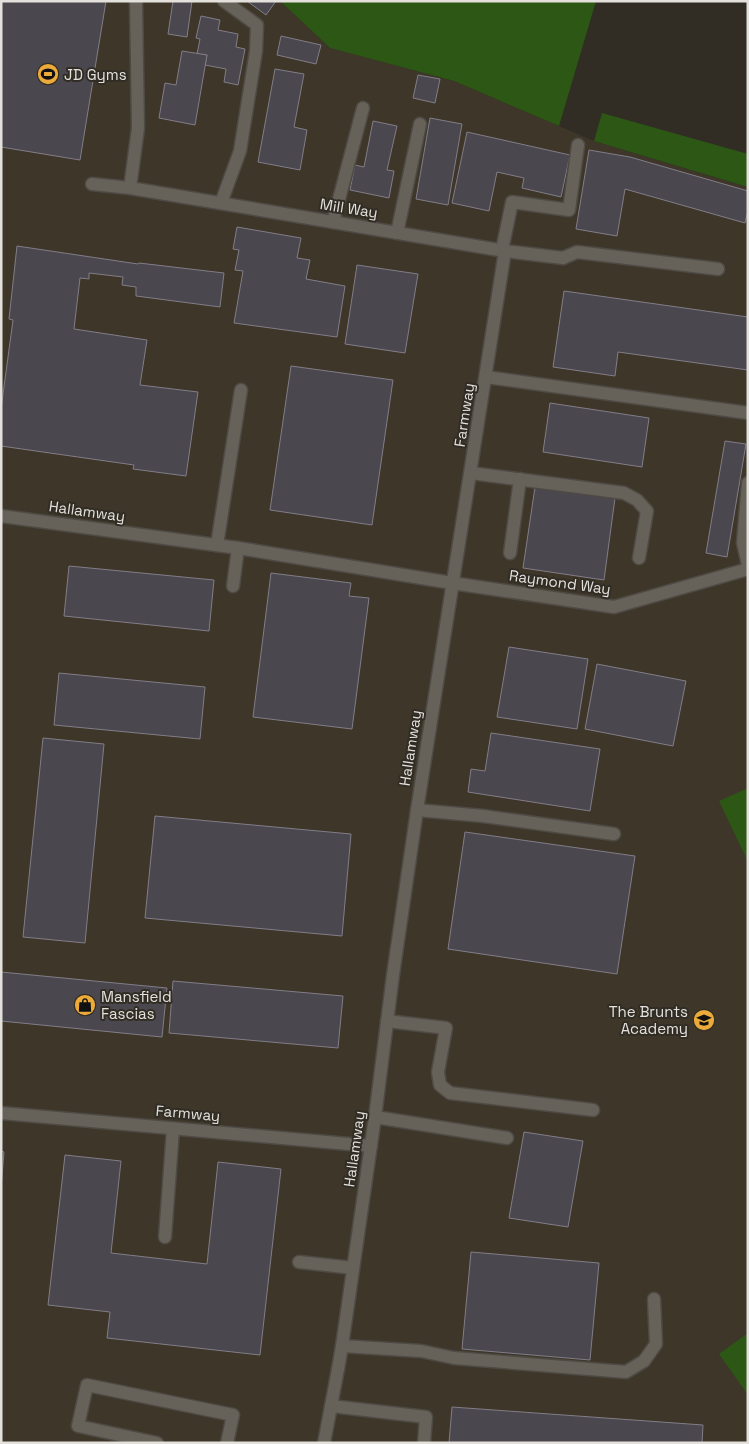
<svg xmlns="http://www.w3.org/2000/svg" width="749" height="1444" viewBox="0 0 749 1444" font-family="'Space Grotesk',sans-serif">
<rect width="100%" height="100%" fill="#312d25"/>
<!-- built -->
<path fill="#3d3629" d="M1,1H280L330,48L454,81L594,141L748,187V1443H1Z"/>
<!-- green -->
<g fill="#2c5714">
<path d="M280,1H596L559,126L454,81L330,48Z"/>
<path d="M602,113L748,154V187L594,141Z"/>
<path d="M748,788V862L719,801Z"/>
<path d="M748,1333V1395L719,1354Z"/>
</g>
<!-- building -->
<g fill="#4b474f" stroke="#827d87">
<path d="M1,1H106L80,160L1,147Z"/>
<path d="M173,1H192L187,37L168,34Z"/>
<path d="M247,1H276L266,15Z"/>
<path d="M201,16L220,20L218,30L238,34L236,47L245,49L238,85L224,82L226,69L205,65L207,55L197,54L200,39L196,38Z"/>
<path d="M281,36L321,45L316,64L277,55Z"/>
<path d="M182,51L207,55L195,125L159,118L165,83L176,85Z"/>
<path d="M275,69L304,74L294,127L307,130L300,170L258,162Z"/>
<path d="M418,75L440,79L435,103L413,98Z"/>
<path d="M430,118L462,124L448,205L416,199Z"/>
<path d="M373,121L397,126L387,170L394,171L389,198L350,190L355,165L364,167Z"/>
<path d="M467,132L570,155L561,197L522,188L524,178L497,172L489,211L452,203Z"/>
<path d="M589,150L630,157L748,191V211L745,223L625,189L617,236L576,229Z"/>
<path d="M237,227L301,238L297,258L310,260L306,279L345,286L337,337L234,323L243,271L235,270L239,250L233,249Z"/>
<path d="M17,246L138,264L139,263L224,273L220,307L136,296V287L122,285L123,277L89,273V279L80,278L74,329L147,340L140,385L198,392L186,476L133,469L134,465L1,446V409L13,320L9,319Z"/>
<path d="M357,265L418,274L405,353L345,344Z"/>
<path d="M564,291L748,317V370L618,352L615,376L553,367Z"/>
<path d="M291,366L393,380L372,525L270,510Z"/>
<path d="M550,403L649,418L642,467L543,452Z"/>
<path d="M725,441L746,444L727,557L706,553Z"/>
<path d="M535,487L615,498L604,580L523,568Z"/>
<path d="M69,566L214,580L209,631L64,616Z"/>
<path d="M271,573L351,583L349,596L369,598L352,729L253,717Z"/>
<path d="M509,647L588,659L577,729L497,717Z"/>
<path d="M597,664L686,681L673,746L585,729Z"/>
<path d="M59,673L205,687L200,739L54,725Z"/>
<path d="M491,733L600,749L590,811L468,792L471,769L485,771Z"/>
<path d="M43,738L104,744L85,943L23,937Z"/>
<path d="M155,816L351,834L342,936L145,918Z"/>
<path d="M465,832L635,856L617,974L448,949Z"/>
<path d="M1,972L167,988L162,1037L1,1021Z"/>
<path d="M173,981L343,996L338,1048L169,1033Z"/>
<path d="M524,1132L583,1141L568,1227L509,1218Z"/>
<path d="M1,1151L4,1152L1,1188Z"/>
<path d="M65,1155L121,1161L111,1253L207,1264L218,1162L281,1169L260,1355L107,1338L110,1312L48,1305Z"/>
<path d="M471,1252L599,1263L590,1360L462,1349Z"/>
<path d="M452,1407L703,1425L702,1443H449Z"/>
</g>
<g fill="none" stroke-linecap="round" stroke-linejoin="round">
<!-- lane casing -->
<g stroke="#4e4a44" stroke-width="15">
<g id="lane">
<path d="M221,203L240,151L256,51L257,25L224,1"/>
<path d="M333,222L363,108"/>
<path d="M397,233L420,124"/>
<path d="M502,250L512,202L569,210L578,145"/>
<path d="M563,258L577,252L718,269"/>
<path d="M486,377L748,413"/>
<path d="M471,473L624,493L637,500L647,511L639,558"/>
<path d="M748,483L743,543L748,565"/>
<path d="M217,545L241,390"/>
<path d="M510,553L520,479"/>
<path d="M233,586L238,548"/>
<path d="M417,810L483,816L614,834"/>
<path d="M387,1021L446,1028L438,1072L440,1085L450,1093L593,1110"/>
<path d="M375,1117L507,1138"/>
<path d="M165,1237L173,1129"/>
<path d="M299,1262L353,1268"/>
<path d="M342,1346L421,1351L454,1358L626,1372L644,1361L656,1344L654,1299"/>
<path d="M331,1406L426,1417L424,1443"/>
<path d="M157,1443L78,1426L87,1385L233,1415L227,1443"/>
<path d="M324,1443L338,1369"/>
</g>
</g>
<!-- street casing -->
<g stroke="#4e4a44" stroke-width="15">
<g id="street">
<path d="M92,184L130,188L505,251L563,258"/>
<path d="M130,188L138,128L136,1"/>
<path d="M1,516L238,548L452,583L614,607L748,569"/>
<path d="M1,1113L371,1146"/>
<path d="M338,1369L342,1346L375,1117L393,975L417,810L505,251"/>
</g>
</g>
<!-- lane -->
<use href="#lane" stroke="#666159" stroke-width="12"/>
<!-- street -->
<use href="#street" stroke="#666159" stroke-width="12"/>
</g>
<!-- icons -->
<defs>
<g id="stadium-disc" transform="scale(1.125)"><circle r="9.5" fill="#ebaa39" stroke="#312d25"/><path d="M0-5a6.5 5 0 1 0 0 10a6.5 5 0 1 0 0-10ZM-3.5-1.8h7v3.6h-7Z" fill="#111"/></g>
<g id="shop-disc" transform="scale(1.125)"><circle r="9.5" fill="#ebaa39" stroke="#312d25"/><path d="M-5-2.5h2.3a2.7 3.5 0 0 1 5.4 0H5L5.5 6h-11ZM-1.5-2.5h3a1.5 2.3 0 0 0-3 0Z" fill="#111"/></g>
<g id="school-disc" transform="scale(1.125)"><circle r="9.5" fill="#ebaa39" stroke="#312d25"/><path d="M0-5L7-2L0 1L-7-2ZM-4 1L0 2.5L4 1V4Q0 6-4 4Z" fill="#111"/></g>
</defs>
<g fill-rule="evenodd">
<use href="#stadium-disc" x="48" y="74"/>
<use href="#shop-disc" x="85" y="1005"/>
<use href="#school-disc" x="704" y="1020"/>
</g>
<g text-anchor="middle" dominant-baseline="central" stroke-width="4" stroke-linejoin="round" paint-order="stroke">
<!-- poi labels -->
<g font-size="15" fill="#e4e1dc" stroke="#312d25" text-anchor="start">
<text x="64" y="74">JD Gyms</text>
<text x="101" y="996">Mansfield<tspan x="101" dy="17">Fascias</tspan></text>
<text x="688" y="1011" text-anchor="end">The Brunts<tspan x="688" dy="17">Academy</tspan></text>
</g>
<!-- street labels -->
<g font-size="15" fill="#e4e1dc" stroke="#312d25">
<text transform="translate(349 208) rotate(9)">Mill Way</text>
<text transform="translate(464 415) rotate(-81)">Farmway</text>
<text transform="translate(87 511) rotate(8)">Hallamway</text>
<text transform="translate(560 582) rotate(8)">Raymond Way</text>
<text transform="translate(410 748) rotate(-81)">Hallamway</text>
<text transform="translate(188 1113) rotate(5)">Farmway</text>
<text transform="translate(354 1149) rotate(-82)">Hallamway</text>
</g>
</g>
<!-- border -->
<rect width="749" height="1444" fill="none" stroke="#e4e1dc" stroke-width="5"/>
</svg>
